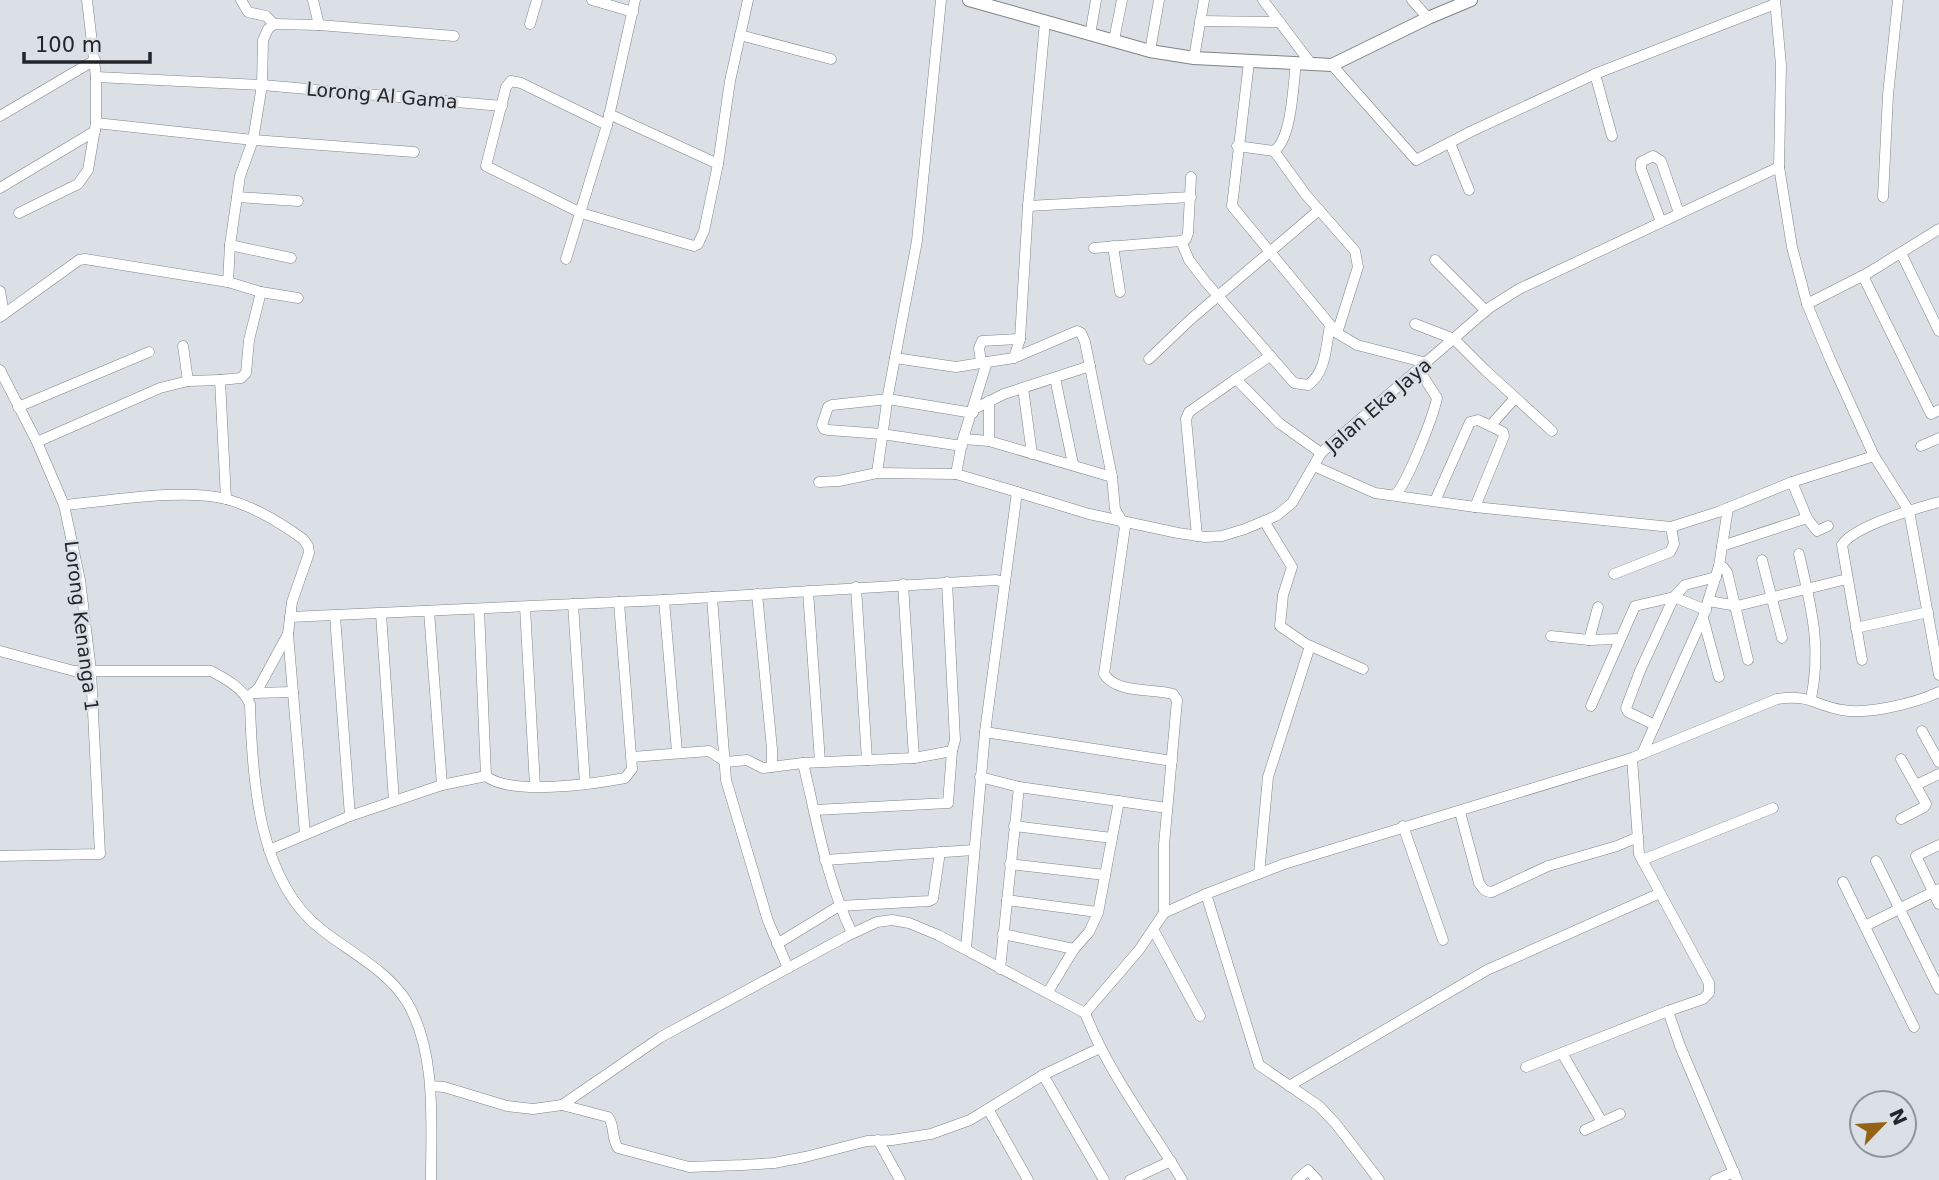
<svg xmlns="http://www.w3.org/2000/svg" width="1939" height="1180" viewBox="0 0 1939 1180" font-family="'DejaVu Sans',sans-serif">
<rect width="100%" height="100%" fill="#dae0e6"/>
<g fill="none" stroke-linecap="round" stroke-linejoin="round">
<!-- minor casing -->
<g stroke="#7f8489" stroke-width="11">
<g id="minor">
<path d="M241,0L248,12L266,16L274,24"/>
<path d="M313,0L319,25"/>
<path d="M592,0L633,12"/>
<path d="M1263,0L1312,65"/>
<path d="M1412,0L1428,18"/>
<path d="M1775,0L1781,65L1779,167L1792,247L1807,304L1830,359L1874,456L1909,511L1939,675"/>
<path d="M1200,21L1280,22"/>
<path d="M530,24L537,0"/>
<path d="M740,35L831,59"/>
<path d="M1090,35L1096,0"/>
<path d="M1114,40L1122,0"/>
<path d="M1150,51L1159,0"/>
<path d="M1194,58L1204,0"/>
<path d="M1249,62L1232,206L1337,333L1357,345L1427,363"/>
<path d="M1296,63C1293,85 1292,139 1274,151L1306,195L1355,251L1358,267L1337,333"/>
<path d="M1332,65L1416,160L1472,131L1595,74L1775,4"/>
<path d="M1595,74L1612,136"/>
<path d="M96,77L262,85L502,106"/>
<path d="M609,114L718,164"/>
<path d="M0,116L95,60"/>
<path d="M96,123L253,140L414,152"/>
<path d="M607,125L521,83L511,81L506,87L486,166L581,213L694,246L698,244L704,231L718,164L730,81L748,0"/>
<path d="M1450,143L1469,190"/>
<path d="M1237,146L1274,151"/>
<path d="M0,188L95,131"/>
<path d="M237,197L298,201"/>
<path d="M1883,197L1888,95L1898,0"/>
<path d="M1028,206L1191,197"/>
<path d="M19,213L78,184L88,170L96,123V77L87,0"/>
<path d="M1661,222L1641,169V162L1653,156L1661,161L1679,213"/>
<path d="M1181,241L1189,260L1205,281L1294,383L1308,385C1326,373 1326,346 1330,325"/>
<path d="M230,245L291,258"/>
<path d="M1113,246L1120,292"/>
<path d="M1094,248L1181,241L1186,239L1188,233L1191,177"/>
<path d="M1901,253L1939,331"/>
<path d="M566,259L607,125L635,0"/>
<path d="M1435,260L1486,311"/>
<path d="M1863,276L1931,414L1939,410"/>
<path d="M228,282L230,245L240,176L253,140L262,85L263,40L268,29L274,24L319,25L454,36"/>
<path d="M0,291L4,314"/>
<path d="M1807,304L1868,273L1939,229"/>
<path d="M0,317L79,260L85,259L228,282L261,292L298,298"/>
<path d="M1415,324L1454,339L1485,370L1552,431"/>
<path d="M183,346L188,381"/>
<path d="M895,358L956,367L987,362"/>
<path d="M1014,358L1077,331L1081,333L1085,342L1112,477L1115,509L1125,527L1104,674C1117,694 1152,688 1173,694L1177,700L1164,845V913"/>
<path d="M1149,359L1191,319L1319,210"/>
<path d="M981,362L979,348L982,341L1020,339"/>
<path d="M0,370L37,442L64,505L80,580L91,671L100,854L0,856"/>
<path d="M1055,378L1073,464"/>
<path d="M1236,379L1270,356"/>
<path d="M220,380L241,378L246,373L249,340L261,292"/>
<path d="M1023,388L1032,454"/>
<path d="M18,407L149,352"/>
<path d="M974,409L1004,394L1090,366"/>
<path d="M1491,425L1515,398"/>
<path d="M964,439L989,441L1112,477"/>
<path d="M989,441V401"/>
<path d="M37,442L160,388L188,381L220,380L226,499"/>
<path d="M962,446L882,434L829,430L824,429L822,425L828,407L832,405L888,399L973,413"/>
<path d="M1921,446L1939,438"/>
<path d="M1314,466L1375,493L1475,507L1504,436L1503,432L1478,420L1470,422L1435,501"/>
<path d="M877,473L888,395L917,241L941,0"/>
<path d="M956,474L962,442L987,362L1014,358L1020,339L1028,206L1045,22"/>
<path d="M819,482L839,481L877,473L956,474L1017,492"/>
<path d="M1395,495C1407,484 1433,417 1437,398L1419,370"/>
<path d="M64,505C111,501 182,488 226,499C252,506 281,523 303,539L308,546L309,553L292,602L288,634L258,689L247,697"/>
<path d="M1475,507L1671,527L1718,512L1792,482L1874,456"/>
<path d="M1807,518L1817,531L1828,526"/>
<path d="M1264,521L1292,567L1283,595L1280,626L1306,644L1363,669"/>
<path d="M1197,536L1186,419L1189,412L1236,379L1279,423L1321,453"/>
<path d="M1722,546L1807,518L1792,482"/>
<path d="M1799,554C1811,607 1822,645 1811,699"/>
<path d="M1762,560L1782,638"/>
<path d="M1719,566L1723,567L1727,572L1748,660"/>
<path d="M1614,574L1670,552L1674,544L1671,527"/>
<path d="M903,584L914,758"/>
<path d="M856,587L867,760"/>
<path d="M808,591L820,762"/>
<path d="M757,594L772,749V767"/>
<path d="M712,597L726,780L768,921L788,968"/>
<path d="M664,600L677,752"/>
<path d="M1709,601L1737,606L1847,579"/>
<path d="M573,604L585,784"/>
<path d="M525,607L535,786"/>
<path d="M479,609L486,776C510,796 594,784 625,778L632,769L619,602"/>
<path d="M381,614L394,801"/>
<path d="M335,616L350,816"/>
<path d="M290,617L664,600L996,580L1004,582"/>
<path d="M1703,618L1719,677"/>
<path d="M1856,628L1928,612"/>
<path d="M288,634L305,834"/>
<path d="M1551,636L1589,640L1619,639"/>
<path d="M1589,640L1598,607"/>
<path d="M0,651L74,671H211C226,679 243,688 250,704C252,779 258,881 322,930C351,953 387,970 407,1002C437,1053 431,1123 431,1180"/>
<path d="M1862,660L1842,545C1854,526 1917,508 1939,502"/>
<path d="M253,693L293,692"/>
<path d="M1591,706L1635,606L1674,597L1685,585L1716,577"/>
<path d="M1655,725L1628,712L1626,708L1640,671L1674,597L1706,610"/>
<path d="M1922,731L1939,762"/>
<path d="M985,732L1172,761"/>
<path d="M1642,754L1703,617L1719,566L1728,508"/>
<path d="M632,757L709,751L726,762L747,760L763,768L803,763L914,758L952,751L955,740L947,582"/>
<path d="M1632,758L1639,854L1709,983V993L1703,999L1668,1011L1680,1046L1737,1180"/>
<path d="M803,763C817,821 826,879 852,933"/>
<path d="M980,777L1019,787L1167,808"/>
<path d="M442,785L486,776"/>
<path d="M1916,785L1939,774"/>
<path d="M815,810L948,803L952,751"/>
<path d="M1460,812L1479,883C1483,889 1485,892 1492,892L1548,866L1617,846L1638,837"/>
<path d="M1901,819L1924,807L1926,804L1901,759"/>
<path d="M1014,826L1112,838"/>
<path d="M1403,826L1443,940"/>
<path d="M1939,845L1916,856L1939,904"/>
<path d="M269,850L350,816L442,785L429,611"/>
<path d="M825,860L974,850"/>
<path d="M1642,860L1773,808"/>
<path d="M1876,861L1939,989"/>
<path d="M1010,864L1105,875"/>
<path d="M1259,874L1268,777L1310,646"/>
<path d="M1843,882L1914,1027"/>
<path d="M1206,894L1284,864L1632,758L1777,699C1809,694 1814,705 1842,710C1867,715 1916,703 1939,692"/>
<path d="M1007,900L1097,912"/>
<path d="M1865,926L1939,889"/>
<path d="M1153,929L1200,1016"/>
<path d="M1003,934L1074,949"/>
<path d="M777,944L839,906L929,901L933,899L940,852"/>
<path d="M966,948L985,732L1017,492L1089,514L1178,533L1205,537L1222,536L1245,529L1276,516L1292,503L1321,453L1489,308L1519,289L1779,167"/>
<path d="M1000,969L1019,787"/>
<path d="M1048,992L1074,949L1089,932L1098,913L1119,801"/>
<path d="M1085,1013C1109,1074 1149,1125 1182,1180"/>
<path d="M1562,1053L1602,1122"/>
<path d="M1526,1067L1668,1011"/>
<path d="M1043,1075L1104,1180"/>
<path d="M431,1086L444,1087L507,1106L533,1109L562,1105L661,1037L845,937L877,922L892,920L909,923L938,935L1085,1013L1139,950L1164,913L1206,894L1259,1065L1319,1106L1336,1124L1379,1180"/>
<path d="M1289,1086L1487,970L1658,894"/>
<path d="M562,1105L608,1117C615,1125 611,1138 618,1148L689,1167L743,1165L774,1163L805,1157L867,1141L892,1140L931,1134L970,1120L1043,1075L1100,1048"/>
<path d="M988,1109L1028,1180"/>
<path d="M1585,1130L1620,1114"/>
<path d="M878,1140L900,1180"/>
<path d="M1130,1180L1171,1161"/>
<path d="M1297,1180L1308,1170L1317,1180"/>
<path d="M1715,1180L1734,1172"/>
</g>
</g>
<!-- tertiary casing -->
<g stroke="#7f8489" stroke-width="14">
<path id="tertiary" d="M969,0L1150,51L1194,58L1332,65L1428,18L1471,0"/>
</g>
<!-- minor -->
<use href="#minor" stroke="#fff" stroke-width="10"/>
<!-- tertiary -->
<use href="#tertiary" stroke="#fff" stroke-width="12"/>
</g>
<g text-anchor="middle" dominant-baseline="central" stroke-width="5" stroke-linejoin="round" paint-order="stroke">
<!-- street labels -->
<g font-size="19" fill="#232528" stroke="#dae0e6">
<text transform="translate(382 95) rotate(5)">Lorong Al Gama</text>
<text transform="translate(1378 405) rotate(-41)">Jalan Eka Jaya</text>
<text transform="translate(82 626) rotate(83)">Lorong Kenanga 1</text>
</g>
</g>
<!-- north arrow -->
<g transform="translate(1883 1124) rotate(65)"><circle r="33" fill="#dae0e6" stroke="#91959a" stroke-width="2"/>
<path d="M0-5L12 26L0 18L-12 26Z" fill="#946314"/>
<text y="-10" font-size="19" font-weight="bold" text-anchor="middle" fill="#232528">N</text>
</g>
<!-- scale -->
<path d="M24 52v10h126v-10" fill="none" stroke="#232528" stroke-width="3.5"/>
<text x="35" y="52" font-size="21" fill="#232528" stroke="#dae0e6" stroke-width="5" paint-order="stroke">100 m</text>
</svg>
